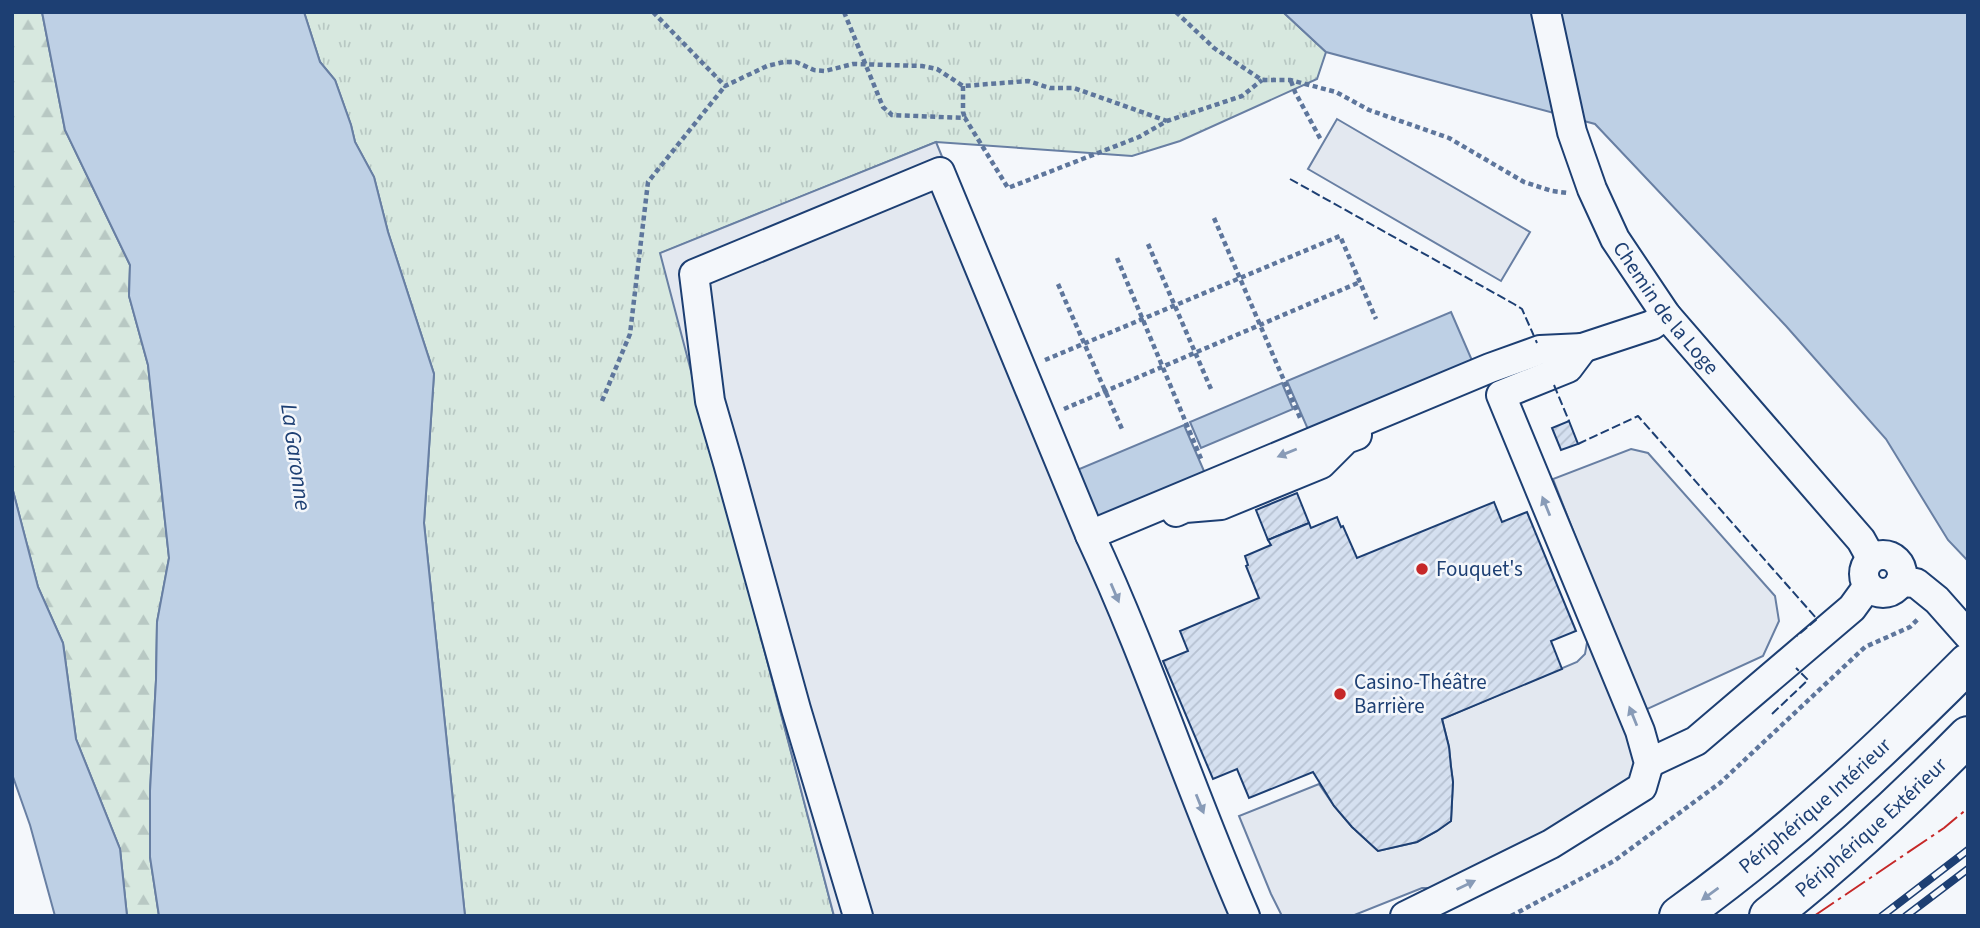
<svg xmlns="http://www.w3.org/2000/svg" width="1980" height="928" viewBox="0 0 1980 928" font-family="'Source Sans 3',sans-serif">
<defs>
<pattern id="grass-tufts" width="24" height="20" patternUnits="userSpaceOnUse" patternTransform="scale(1.75)"><rect width="24" height="20" fill="#d7e8df"/><path d="M3 7l-1-3M5 7V3M7 7l1-3M15 17l-1-3M17 17v-4M19 17l1-3" fill="none" stroke="#b8c8c3"/></pattern>
<pattern id="forest-firs" width="22" height="20" patternUnits="userSpaceOnUse" patternTransform="scale(1.75)"><rect width="22" height="20" fill="#d7e8df"/><path d="M5 1l3.5 6h-7zM16 11l3.5 6h-7z" fill="#b8c8c3"/></pattern>
<pattern id="building-hatch" width="6" height="6" patternUnits="userSpaceOnUse" patternTransform="scale(1.75)"><rect width="6" height="6" fill="#d5e0f0"/><path d="M-1 1l2-2M0 6l6-6M5 7l2-2" fill="none" stroke="#b6c1d1"/></pattern>
</defs>
<rect width="100%" height="100%" fill="#f4f7fb"/>
<!-- grass -->
<path fill="url(#grass-tufts)" stroke="#687fa3" stroke-width="2" d="M304,12H1283L1326,52L1317,79L1180,141L1132,156L936,142L661,253L834,916H465L424,523L434,374L388,232L374,177L355,142L351,125L335,80L320,62Z"/>
<!-- forest -->
<path fill="url(#forest-firs)" stroke="#687fa3" stroke-width="2" d="M12,12H42L65,130L130,265L129,296L148,365L169,558L157,622L156,680L150,791V857L159,916H127L120,849L76,739L63,643L38,587L12,487Z"/>
<!-- parking -->
<g fill="#e3e8f0" stroke="#687fa3" stroke-width="2">
<path d="M1337,119L1530,232L1501,281L1308,169Z"/>
<path d="M936,142L1254,916H834L660,253Z"/>
<path d="M1631,449L1648,453L1775,596L1779,621L1763,656L1643,711L1553,479Z"/>
<path d="M1588,637L1637,757L1635,771L1626,785L1564,825L1433,888H1422L1352,916H1282L1271,894L1239,816L1319,784L1334,806L1352,827L1378,851L1417,842L1437,831L1451,821L1453,782L1451,767L1449,747L1442,719L1577,662L1585,654Z"/>
</g>
<!-- water -->
<g fill="#bed0e5" stroke="#687fa3" stroke-width="2">
<path d="M42,12H304L320,62L335,80L351,125L355,142L374,177L388,232L434,374L424,523L465,916H159L150,857V791L156,680L157,622L169,558L148,365L129,296L130,265L65,130Z"/>
<path d="M1283,12H1968V561L1948,540L1886,439L1786,326L1595,124L1326,52Z"/>
<path d="M1451,312L1474,365L1310,434L1287,381Z"/>
<path d="M1282,383L1293,409L1201,448L1190,422Z"/>
<path d="M1184,425L1207,478L1099,523L1077,470Z"/>
<path d="M12,487L38,587L63,643L76,739L120,849L127,916H55L30,825L12,774Z"/>
</g>
<!-- building -->
<g fill="url(#building-hatch)" stroke="#1d3f73" stroke-width="2">
<path d="M1569,421L1578,444L1561,450L1552,428Z"/>
<path d="M1297,493L1309,523L1268,540L1256,510Z"/>
<path d="M1494,502L1502,522L1527,512L1576,631L1551,641L1562,669L1442,719L1449,747L1451,767L1453,782L1451,821L1437,831L1417,842L1378,851L1352,827L1334,806L1313,772L1249,798L1237,769L1213,779L1163,661L1188,651L1180,631L1259,598L1246,566L1248,565L1245,556L1271,545L1268,540L1309,523L1311,528L1337,517L1341,527L1343,526L1357,558Z"/>
</g>
<g fill="none" stroke-linecap="round" stroke-linejoin="round">
<!-- minor casing -->
<g stroke="#1d3f73" stroke-width="32">
<g id="minor">
<path id="s1" d="M1546,12L1572,132L1592,189L1615,239L1666,315L1861,540L1871,558"/>
<path d="M1564,354L1652,325L1666,315"/>
<path d="M1176,512L1185,508L1221,505L1321,464L1346,439L1357,435"/>
<circle cx="1883" cy="574" r="19"/>
<path d="M1900,582L1916,583L1937,600L1968,635"/>
<path d="M1649,763L1696,741L1852,608L1868,586"/>
<path d="M858,916L796,709L728,463L710,401L694,274L940,172L1090,535"/>
<path d="M1245,916C1190,790 1148,659 1090,535L1490,368L1540,350L1583,348"/>
<path d="M1405,916L1551,844L1642,787L1649,763L1640,731L1501,395L1568,368L1583,348"/>
</g>
</g>
<!-- highway casing -->
<g stroke="#1d3f73" stroke-width="42">
<g id="highway">
<path id="s2" d="M1679,916C1784,841 1877,754 1968,663"/>
<path id="s3" d="M1769,916C1840,860 1905,800 1968,736"/>
</g>
</g>
<!-- path -->
<g stroke="#5e769c" stroke-width="4.5" stroke-dasharray="5 3.5" stroke-linecap="butt">
<path d="M653,12L725,86L767,66L784,62H796L814,70L825,71L853,64L922,66L937,69L963,86L1028,81L1050,88H1074L1167,121"/>
<path d="M844,12L883,107L892,115L965,118L1008,188L1139,137L1167,121L1242,96L1262,80"/>
<path d="M1176,12L1214,48L1262,80H1290L1336,92L1369,110L1449,138L1524,182L1552,191L1568,193"/>
<path d="M1291,81L1295,92L1321,140"/>
<path d="M963,86V112L965,118"/>
<path d="M1214,218L1301,420"/>
<path d="M1148,244L1211,389"/>
<path d="M1117,258L1202,461"/>
<path d="M1058,284L1122,429"/>
<path d="M1045,360L1340,236L1376,319"/>
<path d="M602,401L630,334L648,182L725,86"/>
<path d="M1064,409L1360,282"/>
<path d="M1511,916L1614,861L1720,783L1865,647L1910,627L1919,618"/>
</g>
<!-- minor -->
<use href="#minor" stroke="#f4f7fb" stroke-width="28"/>
<!-- highway -->
<use href="#highway" stroke="#f4f7fb" stroke-width="38"/>
<!-- rail casing -->
<g stroke="#1d3f73" stroke-width="8">
<g id="rail">
<path d="M1882,916L1968,850"/>
<path d="M1906,916L1968,869"/>
</g>
</g>
<!-- rail -->
<use href="#rail" stroke="#f4f7fb" stroke-width="5" stroke-dasharray="16" stroke-linecap="butt"/>
<!-- fence -->
<g stroke="#1d3f73" stroke-width="2" stroke-dasharray="9 3.5" stroke-linecap="butt">
<path d="M1290,179L1514,304L1522,309L1537,343"/>
<path d="M1554,385L1569,421"/>
<path d="M1578,444L1638,416L1817,619L1797,636"/>
<path d="M1772,714L1808,680L1796,668"/>
</g>
<!-- power -->
<path stroke="#c62828" stroke-width="2" stroke-dasharray="24 5 3.5 5" stroke-linecap="butt" d="M1814,916L1944,828L1968,808"/>
</g>
<!-- one-way arrows -->
<defs><path id="oneway-solid" d="M-6-.8H1V-3.2L6.5 0L1 3.2V.8H-6Z" transform="scale(1.75)"/></defs>
<g fill="#889bb7">
<use href="#oneway-solid" transform="translate(1287 453) rotate(158)"/>
<use href="#oneway-solid" transform="translate(1546 506) rotate(-112)"/>
<use href="#oneway-solid" transform="translate(1115 593) rotate(67)"/>
<use href="#oneway-solid" transform="translate(1633 716) rotate(-112)"/>
<use href="#oneway-solid" transform="translate(1200 804) rotate(68)"/>
<use href="#oneway-solid" transform="translate(1466 885) rotate(-26)"/>
<use href="#oneway-solid" transform="translate(1710 894) rotate(144)"/>
</g>
<!-- markers -->
<g fill="#c62828" stroke="#f4f7fb" stroke-width="2.5">
<circle cx="1422" cy="569" r="7"/>
<circle cx="1340" cy="694" r="7"/>
</g>
<g text-anchor="middle" dominant-baseline="central" stroke-width="5" stroke-linejoin="round" paint-order="stroke">
<!-- street labels -->
<g font-size="21" fill="#1d3f73" stroke="#f4f7fb">
<text stroke="none"><textPath href="#s1" startOffset="324">Chemin de la Loge</textPath></text>
<text stroke="none"><textPath href="#s2" startOffset="175">Périphérique Intérieur</textPath></text>
<text stroke="none"><textPath href="#s3" startOffset="135">Périphérique Extérieur</textPath></text>
</g>
<!-- poi labels -->
<g font-size="21" fill="#1d3f73" stroke="#f4f7fb" text-anchor="start">
<text x="1436" y="569">Fouquet's</text>
<text x="1354" y="682">Casino-Théâtre<tspan x="1354" dy="24">Barrière</tspan></text>
</g>
<!-- water labels -->
<g font-size="23" font-style="italic" fill="#1d3f73" stroke="#f4f7fb">
<text transform="translate(296 457) rotate(82)">La Garonne</text>
</g>
</g>
<!-- border -->
<rect width="1980" height="928" fill="none" stroke="#1d3f73" stroke-width="28"/>
</svg>
